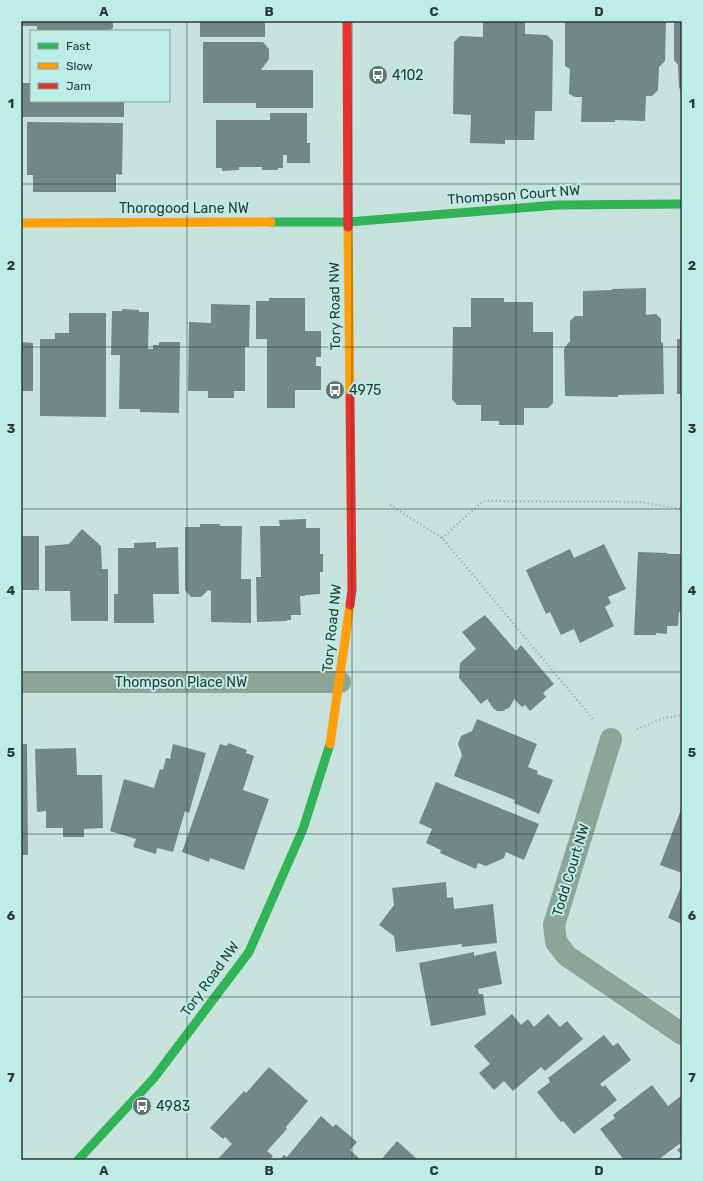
<svg xmlns="http://www.w3.org/2000/svg" width="703" height="1181" viewBox="0 0 703 1181" font-family="Rubik,sans-serif">
<rect width="100%" height="100%" fill="#c8e2de"/>
<!-- building -->
<g fill="#738787">
<path d="M21,21H113V28L109,31H37V26H21Z"/>
<rect x="200" y="21" width="65" height="16"/>
<path d="M483,21H525V34L547,35L553,41L552,111H535L534,140H505V144L470,143L471,115L453,114L454,42L460,36L483,37Z"/>
<path d="M565,21H666L665,61L659,67L658,90L652,96H646L645,121L615,120V122H581L582,97H575L569,94L570,69L565,66Z"/>
<path d="M674,21H682V91L679,88L678,65L674,60Z"/>
<path d="M203,42H263L269,49V59L261,70H313V108H256V103H203Z"/>
<path d="M21,83H31V101H124V117H21Z"/>
<path d="M270,113H307V143H310V163H287V155H283V168H278V170H262V167H239V170L222,171V168H216V120H270Z"/>
<path d="M27,122L123,123L122,175L116,174V192H33V175H27Z"/>
<path d="M646,288V315L656,314L661,319V342L663,343L664,394L618,395V397L565,396L564,349L569,342H570V321L575,316H583V291L612,290V289Z"/>
<path d="M269,298H305V331H321V357H316V366H321V390H295V408H267V339H256V301H269Z"/>
<path d="M471,298H504V302H533V332H553V403L548,408H524V425H499V421H481V405H457L452,399L453,327H471Z"/>
<path d="M211,304L250,305L249,347H245V391H234V398H208V391H188L189,322L211,323Z"/>
<path d="M122,309L139,310V312H149L148,349H153V345H159V342H180L179,413L140,412V409H119L120,355H111L112,311H122Z"/>
<path d="M69,313H106V417L40,416V339H55V333H69Z"/>
<path d="M682,319V394H677V339H680V322Z"/>
<path d="M21,342L33,343V391H21Z"/>
<path d="M306,519V528H320V554H323V572H320V594L305,595V596H300L301,615H291V620H287V621L257,622L256,577H261L260,526H280L279,520Z"/>
<path d="M200,524H220V526H242L241,579H251V623L211,622V591L208,590L201,597H191L185,590V527H200Z"/>
<path d="M82,529L101,546L102,569H108V621H71L70,591H45V546L69,544Z"/>
<rect x="21" y="536" width="18" height="54"/>
<path d="M156,542V548L178,547L179,594H153L154,623H114V594H118V548H134V543Z"/>
<path d="M604,544L626,589L608,597L611,603L605,607L614,626L580,643L574,629L561,635L550,612L546,614L526,570L570,549L574,558Z"/>
<path d="M638,552L667,553V554H682V613L679,612L678,626H667V634L656,633V635H634Z"/>
<path d="M485,615L516,651L521,645L554,684L543,693L546,697L530,711L525,705L522,707L514,699L510,707L503,711H497L493,708L487,699L481,704L459,678L460,663L476,649L462,632Z"/>
<path d="M477,719L537,744L528,767L538,771L537,774L553,780L539,814L514,803L515,800L454,776L462,755L458,744L461,736L472,731Z"/>
<path d="M228,743L247,750L246,753L254,756L243,790L269,799L244,870L210,858L209,862L182,852L220,744L227,746Z"/>
<path d="M21,744H27L28,855H21Z"/>
<path d="M173,744L206,753L189,813L185,811L173,852L157,848L156,854L133,847L136,839L110,831L124,779L154,788L160,769L163,770L166,758L170,759Z"/>
<path d="M76,748L77,775H102L103,828L84,829V837H63V828H46V811L37,812L35,749Z"/>
<path d="M436,782L539,824L524,860L506,852L504,858L486,866L478,863L476,869L440,853L441,850L426,843L432,829L419,823Z"/>
<path d="M682,807V873L660,865Z"/>
<path d="M446,882L447,898L453,897L454,909L493,904L497,943L462,947V944L396,952L394,936L379,925L394,905L392,888Z"/>
<path d="M682,884V924L668,918Z"/>
<path d="M496,951L502,984L478,989L479,994H483L486,1015L431,1026L419,963L474,952V956Z"/>
<path d="M512,1014L521,1025L528,1019L534,1027L548,1014L560,1027L567,1021L583,1039L545,1071L541,1067L513,1091L504,1081L494,1090L479,1073L490,1064L474,1046Z"/>
<path d="M604,1035L613,1046L618,1043L631,1060L600,1084L603,1087L605,1085L617,1100L574,1134L563,1121L561,1122L537,1092L550,1082L548,1078Z"/>
<path d="M269,1067L308,1101L286,1127L287,1129L267,1151L273,1156L270,1160H217L232,1144L225,1137L223,1139L210,1128L244,1091L246,1093Z"/>
<path d="M652,1085L668,1106L682,1095V1136L680,1137L682,1142L658,1160H624L600,1129L615,1118L613,1115Z"/>
<path d="M321,1116L333,1127L336,1124L357,1142L350,1150L361,1160H279L284,1155L287,1157Z"/>
<path d="M397,1141L418,1160H381Z"/>
<path d="M682,1146V1160H676L682,1155L677,1150Z"/>
</g>
<g fill="none" stroke-linecap="round" stroke-linejoin="round">
<!-- path -->
<g stroke="#92a69d" stroke-width="2.5" stroke-dasharray="1 3" stroke-linecap="butt">
<path d="M390,505L442,538L593,719"/>
<path d="M442,538L483,501L640,502L682,509"/>
<path d="M637,729L664,718L682,715"/>
</g>
<!-- street -->
<g stroke="#8ea498" stroke-width="22">
<path d="M21,682H340"/>
<path d="M611,739L554,925L556,942L567,956L682,1034"/>
</g>
<!-- fast -->
<g stroke="#30b455" stroke-width="9">
<path d="M271,222H348L557,205L682,204"/>
<path d="M78,1160L154,1078L249,952L303,829L330,744"/>
</g>
<!-- slow -->
<g stroke="#ff9f0a" stroke-width="9">
<path d="M21,223L271,222"/>
<path d="M348,227L350,397"/>
<path d="M330,744L350,605"/>
</g>
<!-- jam -->
<g stroke="#e5322d" stroke-width="9">
<path d="M347,21L348,227"/>
<path d="M350,397L352,590L350,605"/>
</g>
</g>
<!-- grid -->
<path fill="none" stroke="#283b38" stroke-width="1" stroke-opacity="0.55" d="M187,21V1160M352,21V1160M516,21V1160M21,184H682M21,347H682M21,509H682M21,672H682M21,834H682M21,997H682"/>
<!-- icons -->
<defs>
<g id="bus-disc" transform="scale(1)"><circle r="9.5" fill="#607572" stroke="#beece6"/><path d="M-5-6H5V4H4V6H2V4H-2V6H-4V4H-5ZM-3.5-4V0h7V-4ZM-3.5 1.2v1.5H-2V1.2ZM2 1.2v1.5H3.5V1.2Z" fill="#fff"/></g>
</defs>
<g fill-rule="evenodd">
<use href="#bus-disc" x="378" y="75"/>
<use href="#bus-disc" x="335" y="390"/>
<use href="#bus-disc" x="142" y="1106"/>
</g>
<g text-anchor="middle" dominant-baseline="central" stroke-width="4" stroke-linejoin="round" paint-order="stroke">
<!-- poi labels -->
<g font-size="14" fill="#283b38" stroke="#beece6" text-anchor="start">
<text x="392" y="75">4102</text>
<text x="349" y="390">4975</text>
<text x="156" y="1106">4983</text>
</g>
<!-- street labels -->
<g font-size="14" fill="#283b38" stroke="#beece6">
<text transform="translate(514 195) rotate(-4)">Thompson Court NW</text>
<text x="184" y="208">Thorogood Lane NW</text>
<text transform="translate(335 306) rotate(-91)">Tory Road NW</text>
<text transform="translate(332 628) rotate(-84)">Tory Road NW</text>
<text x="181" y="682">Thompson Place NW</text>
<text transform="translate(571 870) rotate(-73)">Todd Court NW</text>
<text transform="translate(210 979) rotate(-54)">Tory Road NW</text>
</g>
</g>
<!-- border -->
<rect width="703" height="1181" fill="none" stroke="#beece6" stroke-width="44"/>
<!-- legend -->
<rect x="30" y="30" width="140" height="72" fill="#beece6" stroke="#82a5a0"/>
<rect x="38" y="43" width="20" height="6" fill="#30b455" stroke="#82a5a0"/>
<text x="66" y="50" font-size="12" fill="#283b38">Fast</text>
<rect x="38" y="63" width="20" height="6" fill="#ff9f0a" stroke="#82a5a0"/>
<text x="66" y="70" font-size="12" fill="#283b38">Slow</text>
<rect x="38" y="83" width="20" height="6" fill="#e5322d" stroke="#82a5a0"/>
<text x="66" y="90" font-size="12" fill="#283b38">Jam</text>
<rect x="22" y="22" width="659" height="1137" fill="none" stroke="#283b38" stroke-width="1.5"/>
<g font-size="13" text-anchor="middle" font-weight="bold" fill="#283b38">
<text x="104" y="16">A</text>
<text x="269" y="16">B</text>
<text x="434" y="16">C</text>
<text x="599" y="16">D</text>
<text x="11" y="108">1</text>
<text x="692" y="108">1</text>
<text x="11" y="270">2</text>
<text x="692" y="270">2</text>
<text x="11" y="433">3</text>
<text x="692" y="433">3</text>
<text x="11" y="595">4</text>
<text x="692" y="595">4</text>
<text x="11" y="757">5</text>
<text x="692" y="757">5</text>
<text x="11" y="920">6</text>
<text x="692" y="920">6</text>
<text x="11" y="1082">7</text>
<text x="692" y="1082">7</text>
<text x="104" y="1175">A</text>
<text x="269" y="1175">B</text>
<text x="434" y="1175">C</text>
<text x="599" y="1175">D</text>
</g>
</svg>
